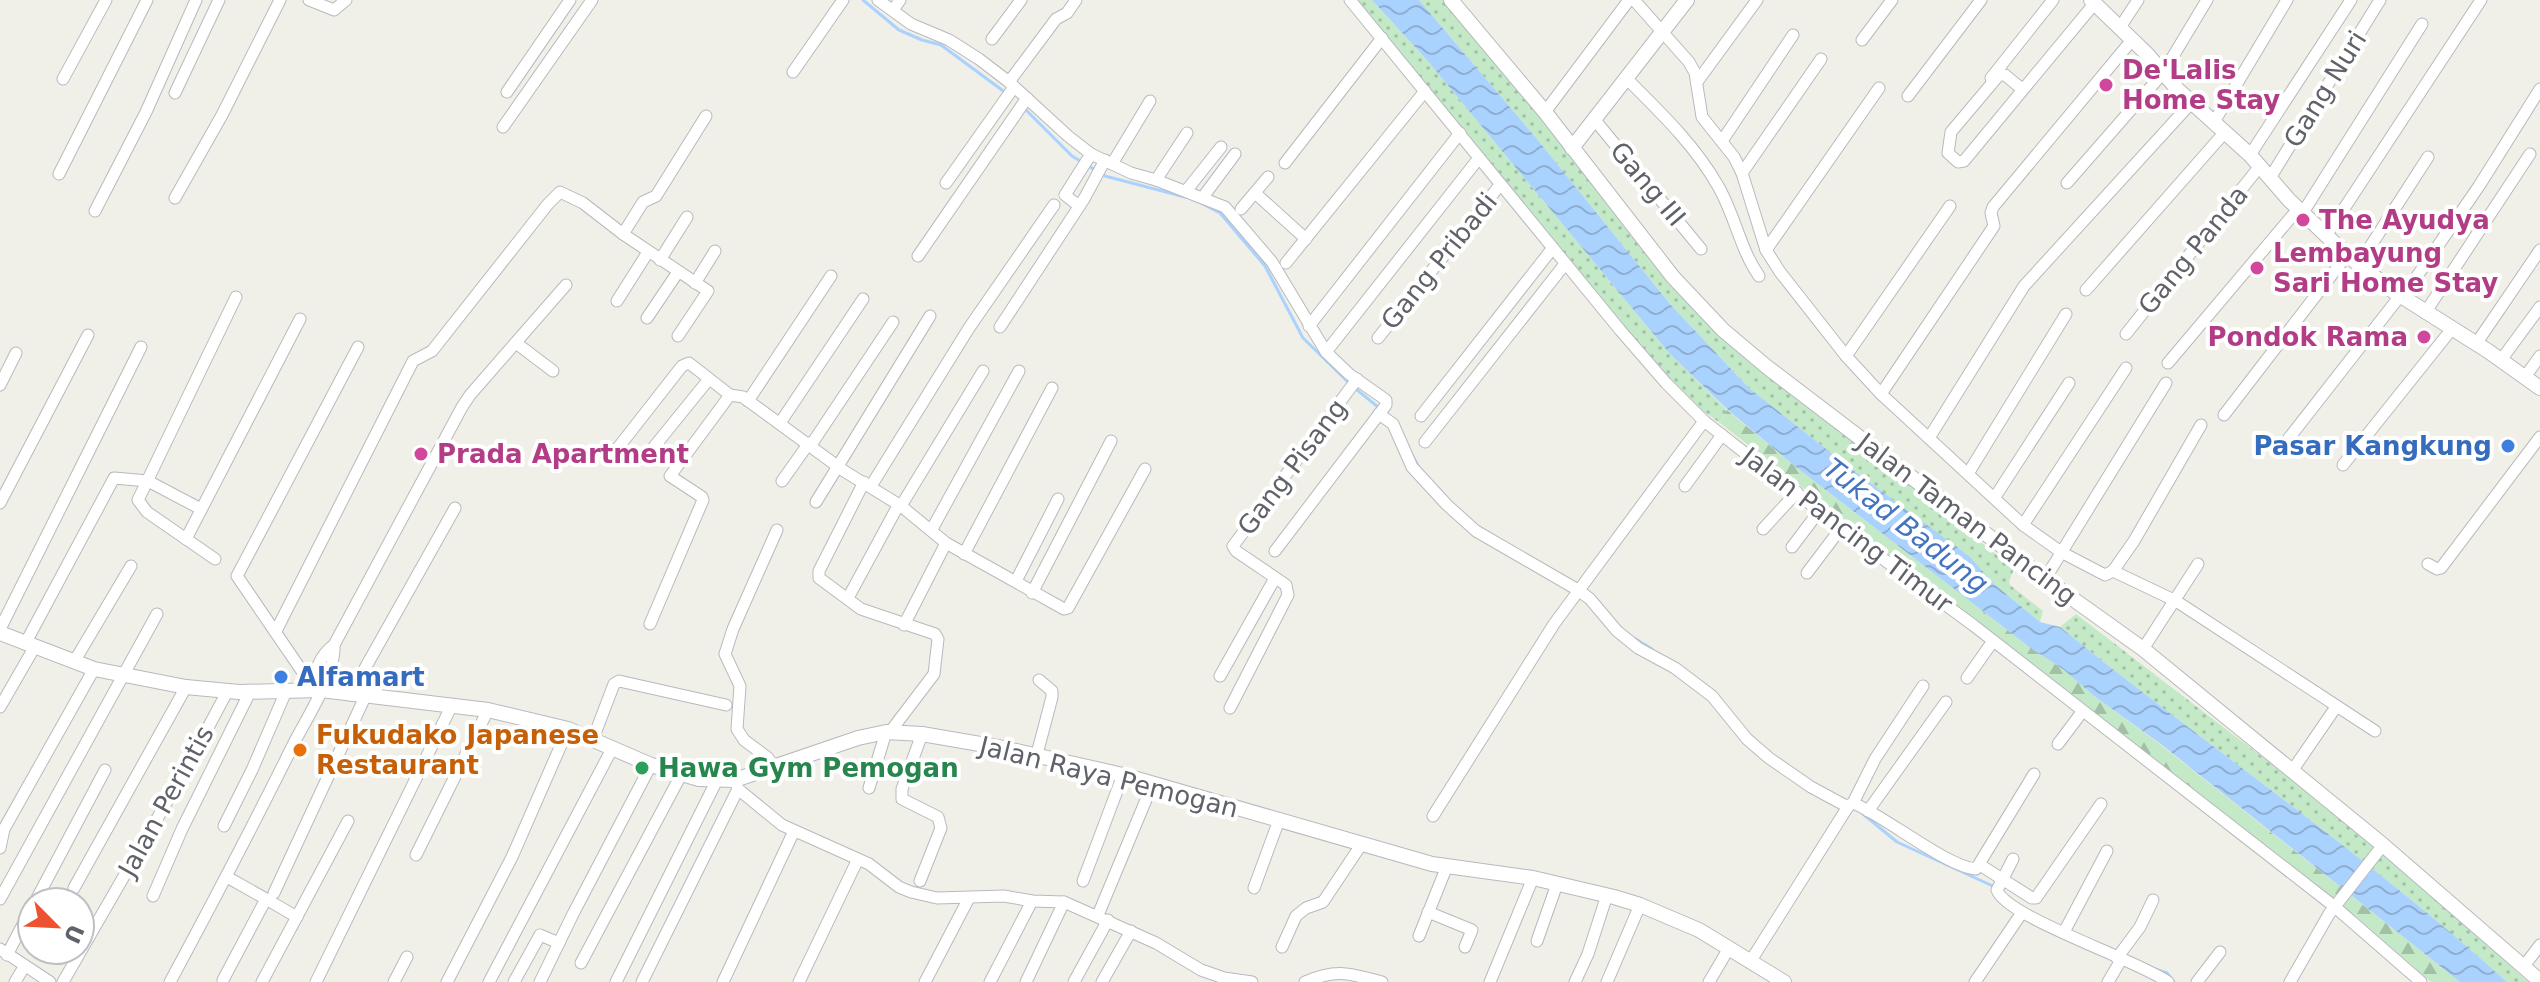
<svg xmlns="http://www.w3.org/2000/svg" width="2540" height="982" viewBox="0 0 2540 982" font-family="'DejaVu Sans',sans-serif">
<defs>
<pattern id="grass-dots" width="8" height="8" patternUnits="userSpaceOnUse" patternTransform="scale(2)"><rect width="8" height="8" fill="#c4e9c7"/><path d="M2 2h.1M6 6h.1" fill="none" stroke="#a2c0a5" stroke-width="1.8" stroke-linecap="round"/></pattern>
<pattern id="forest-firs" width="22" height="20" patternUnits="userSpaceOnUse" patternTransform="scale(2)"><rect width="22" height="20" fill="#c4e9c7"/><path d="M5 1l3.5 6h-7zM16 11l3.5 6h-7z" fill="#a2c0a5"/></pattern>
<pattern id="water-waves" width="16" height="10" patternUnits="userSpaceOnUse" patternTransform="scale(2)"><rect width="16" height="10" fill="#aad2ff"/><path d="M0 5q4-4 8 0t8 0" fill="none" stroke="#8eaed2"/></pattern>
</defs>
<rect width="100%" height="100%" fill="#f1f0e8"/>
<!-- grass -->
<g fill="url(#grass-dots)">
<path d="M1357,0H1372L1426,59L1670,354L1727,410L1720,423L1693,404L1604,304Z"/>
<path d="M1419,0H1444L1656,261L1756,366L1883,463L2014,569L2009,581L2010,585L2043,611L2040,622L1994,584L1969,557L1845,464L1749,388L1670,304L1537,139Z"/>
<path d="M2076,614L2317,799L2423,886L2528,982H2507C2366,854 2208,747 2060,627Z"/>
</g>
<!-- forest -->
<path fill="url(#forest-firs)" d="M1727,410L1796,467L2028,646L2064,670L2094,696L2161,745L2460,982H2431L2360,920L2251,838L1720,423Z"/>
<!-- water -->
<path fill="url(#water-waves)" d="M1372,0H1419L1537,139L1670,304L1749,388L1845,464L1970,557L1994,584L2040,622L2060,627C2208,747 2366,854 2507,982H2460L2162,745L2094,696L2064,670L2028,646L1796,467L1728,410L1670,354L1426,59Z"/>
<g fill="none" stroke-linecap="round" stroke-linejoin="round">
<!-- stream -->
<g stroke="#aad2ff" stroke-width="3">
<path d="M863,0L899,30L922,40L941,45L1006,93"/>
<path d="M1024,108L1072,156L1105,176L1185,197"/>
<path d="M1199,202L1220,213L1265,266L1303,338L1350,384"/>
<path d="M1356,389L1378,407"/>
<path d="M1412,455L1420,469"/>
<path d="M1634,638L1652,649"/>
<path d="M1863,814L1897,842L1995,887"/>
<path d="M2155,969L2167,973L2174,982"/>
</g>
<!-- minor casing -->
<g stroke="#b8b9be" stroke-width="13">
<g id="minor">
<path d="M309,0L334,10L346,0"/>
<path d="M878,0L911,24L949,40L979,59L1009,82L1068,136L1091,154L1131,173L1156,180L1225,207L1272,262L1326,352L1349,374L1386,400V405L1275,551"/>
<path d="M1350,0L1620,330L1666,383L1704,421L1841,528L1973,625L2335,907L2421,982"/>
<path d="M1634,0L1689,62L1695,73L1702,117L1734,157L1742,173L1766,250L1780,272L1846,356L1881,394L2023,525L2061,552L2105,575L2113,571L2176,601L2375,731"/>
<path d="M893,10L900,0"/>
<path d="M2119,29L2138,0"/>
<path d="M992,39L1021,0"/>
<path d="M1862,40L1892,0"/>
<path d="M793,72L843,0"/>
<path d="M1626,78C1659,111 1695,145 1718,186C1735,215 1740,249 1759,276"/>
<path d="M1991,78L2053,0"/>
<path d="M63,79L106,0"/>
<path d="M1009,82L1056,19L1067,13L1076,0"/>
<path d="M1697,82L1757,0"/>
<path d="M2022,89L2005,75H1999L1951,132L1948,153L1958,162L1964,161L2094,4"/>
<path d="M507,92L570,0"/>
<path d="M175,93L219,0"/>
<path d="M1908,96L1981,0"/>
<path d="M1545,112L1629,0"/>
<path d="M1594,119L1701,249"/>
<path d="M2214,122L2287,0"/>
<path d="M503,127L592,0"/>
<path d="M1722,141L1793,35"/>
<path d="M2250,155L2351,0"/>
<path d="M1285,163L1382,38"/>
<path d="M1112,164L1150,101"/>
<path d="M1742,173L1821,59"/>
<path d="M59,174L147,0"/>
<path d="M2270,178L2380,0"/>
<path d="M1156,180L1187,133"/>
<path d="M946,183L1014,87"/>
<path d="M2067,183L2163,73L2207,0"/>
<path d="M1186,191L1221,147"/>
<path d="M1255,193L1306,239"/>
<path d="M1203,197L1235,154"/>
<path d="M175,198L222,115L280,0"/>
<path d="M1079,206L1065,195L1091,154"/>
<path d="M1241,209L1268,177"/>
<path d="M95,211L146,112L196,0"/>
<path d="M2302,214L2422,24"/>
<path d="M623,234L643,202L656,196L706,116"/>
<path d="M2326,236L2481,0"/>
<path d="M1766,250L1879,88"/>
<path d="M918,256L1027,98"/>
<path d="M660,260L687,217"/>
<path d="M1286,263L1425,91"/>
<path d="M2359,264L2428,157"/>
<path d="M695,283L715,251"/>
<path d="M2086,290L2225,132"/>
<path d="M2402,298L2479,186L2540,89"/>
<path d="M617,301L648,252"/>
<path d="M2425,313L2530,154"/>
<path d="M647,318L678,272"/>
<path d="M1309,326L1460,133"/>
<path d="M1000,327L1084,199L1105,160"/>
<path d="M2126,334L2260,166"/>
<path d="M1378,338L1500,185"/>
<path d="M516,343L553,371"/>
<path d="M2476,344L2540,250"/>
<path d="M1326,352L1479,158"/>
<path d="M1846,356L1950,206"/>
<path d="M2501,360L2540,307"/>
<path d="M2168,363L2298,209"/>
<path d="M2525,377L2540,356"/>
<path d="M0,385L16,353"/>
<path d="M1881,394L1994,226L1991,213L1993,207L2132,40"/>
<path d="M748,401L831,276"/>
<path d="M1379,414L1393,424L1412,467L1447,505L1476,531L1578,590L1590,599L1617,631L1638,648L1675,668L1712,696L1747,739L1769,758L1811,787L1848,807"/>
<path d="M2224,415L2347,255"/>
<path d="M1421,416L1552,249"/>
<path d="M780,423L863,299"/>
<path d="M1929,438L2024,286L2192,102"/>
<path d="M2289,438L2400,296"/>
<path d="M1425,442L1565,264"/>
<path d="M811,445L893,322"/>
<path d="M649,453L709,379"/>
<path d="M610,458L682,366L689,363L730,395L743,397L844,471L901,506L946,543L1064,609L1068,608L1145,469"/>
<path d="M2343,465L2451,330"/>
<path d="M1969,472L2066,314"/>
<path d="M782,481L809,443"/>
<path d="M864,482L819,571V578L861,609L935,634L938,639L934,674L890,732"/>
<path d="M871,486L969,328L1054,205"/>
<path d="M1685,486L1722,435"/>
<path d="M1995,497L2069,383"/>
<path d="M816,502L930,316"/>
<path d="M0,503L88,335"/>
<path d="M901,506L983,371"/>
<path d="M2023,525L2126,368"/>
<path d="M932,529L1019,371"/>
<path d="M1763,529L1797,492"/>
<path d="M186,539L300,319"/>
<path d="M1792,547L1820,510"/>
<path d="M964,554L1052,388"/>
<path d="M215,559L147,512L138,500L236,297"/>
<path d="M2428,564L2437,569L2441,568L2540,437"/>
<path d="M2113,571L2134,541L2201,425"/>
<path d="M1807,573L1841,528"/>
<path d="M2045,579L2166,383"/>
<path d="M1016,581L1058,499"/>
<path d="M1032,593L1111,441"/>
<path d="M848,598L899,504"/>
<path d="M650,624L703,500L702,497L670,476L730,395"/>
<path d="M904,625L946,543"/>
<path d="M0,629L141,347"/>
<path d="M276,631L413,361L432,351L548,204L560,192L583,203L623,234L708,291L678,336"/>
<path d="M25,644L114,478L148,481L201,509"/>
<path d="M2143,649L2198,564"/>
<path d="M74,662L131,566"/>
<path d="M1220,676L1275,578"/>
<path d="M1967,678L1993,641"/>
<path d="M311,689L306,677L237,576L358,347"/>
<path d="M313,689C315,671 319,656 334,645L462,407L470,395L566,285"/>
<path d="M350,695L455,508"/>
<path d="M0,707L34,648"/>
<path d="M1230,708L1288,595L1286,585L1236,551L1233,546L1357,379"/>
<path d="M593,739L614,684L619,681L726,705"/>
<path d="M2058,744L2082,712"/>
<path d="M1037,754L1052,697V691L1039,680"/>
<path d="M774,767L768,758L744,740L737,729L740,686L725,654L733,629L777,530"/>
<path d="M2292,771L2336,707"/>
<path d="M735,780L738,789L782,825L869,864L899,887L911,892L937,898L1004,896L1032,901L1064,902L1156,943L1201,970L1224,978L1252,982"/>
<path d="M869,788L886,732"/>
<path d="M1853,803C1885,816 1947,867 1976,869L2034,774"/>
<path d="M1868,811L1946,702"/>
<path d="M1433,816L1554,624L1704,421"/>
<path d="M224,826L252,770L287,689"/>
<path d="M0,848L4,829L94,669"/>
<path d="M416,855L488,710"/>
<path d="M2013,859L1997,890C2006,917 2137,960 2168,982"/>
<path d="M1980,865L2032,898H2036L2101,804"/>
<path d="M920,881L941,828L938,817L902,799V789L922,734"/>
<path d="M1083,881L1123,775"/>
<path d="M74,888L186,687"/>
<path d="M1254,888L1279,820"/>
<path d="M274,893L365,697"/>
<path d="M153,896L182,829L250,692"/>
<path d="M0,899L157,614"/>
<path d="M266,899L297,917"/>
<path d="M35,902L105,770"/>
<path d="M1428,912L1472,930L1465,947"/>
<path d="M1098,915L1153,783"/>
<path d="M2064,932L2107,851"/>
<path d="M1419,936L1447,866"/>
<path d="M1537,941L1557,884"/>
<path d="M1282,947L1296,916L1306,908L1323,902L1361,845"/>
<path d="M0,949L50,982"/>
<path d="M7,955L32,907"/>
<path d="M2117,958L2140,927L2153,900"/>
<path d="M1750,962L1849,805L1853,803L1875,759L1923,686"/>
<path d="M581,963L681,775"/>
<path d="M2524,966L2540,945"/>
<path d="M223,980L266,899L227,877"/>
<path d="M15,982L24,967"/>
<path d="M63,982L188,765L227,692"/>
<path d="M170,982C213,902 255,822 295,741C308,716 336,673 334,645"/>
<path d="M262,982L348,821"/>
<path d="M316,982L452,705"/>
<path d="M394,982L407,957"/>
<path d="M447,982L512,857L568,729"/>
<path d="M489,982L613,747"/>
<path d="M514,982L540,935L559,943"/>
<path d="M540,982L573,914L651,765"/>
<path d="M616,982L717,780"/>
<path d="M642,982L738,789"/>
<path d="M723,982L794,831"/>
<path d="M799,982L858,859"/>
<path d="M925,982L969,898"/>
<path d="M990,982L1032,901"/>
<path d="M1026,982L1064,902"/>
<path d="M1074,982L1108,920"/>
<path d="M1102,982L1131,931"/>
<path d="M1305,982C1338,968 1350,974 1382,982"/>
<path d="M1490,982L1533,878"/>
<path d="M1575,982L1588,954L1607,895"/>
<path d="M1607,982L1640,905"/>
<path d="M1709,982L1729,948"/>
<path d="M1975,982L2021,914"/>
<path d="M2108,982L2121,960"/>
<path d="M2197,982L2220,952"/>
<path d="M2290,982L2329,914L2383,845"/>
</g>
</g>
<!-- tertiary casing -->
<g stroke="#b8b9be" stroke-width="16">
<g id="tertiary">
<path d="M1451,0L1545,112L1673,277L1723,330L1767,367L2045,579L2143,649L2383,845L2540,981"/>
<path d="M2091,0L2147,54L2178,90L2250,155L2289,200L2347,255L2390,289L2488,351L2540,388"/>
<path d="M1572,148L1687,0"/>
<path d="M0,633L94,669L186,687L239,692L321,690L488,710L568,729L651,765L699,779L735,780L858,738L886,732L922,734L1003,748L1123,775L1432,864L1533,878L1614,897L1640,905L1699,930L1784,982"/>
</g>
</g>
<!-- minor -->
<use href="#minor" stroke="#fff" stroke-width="11"/>
<!-- tertiary -->
<use href="#tertiary" stroke="#fff" stroke-width="14"/>
</g>
<!-- markers -->
<g fill="#d1479c" stroke="#fff" stroke-width="3">
<circle cx="2106" cy="85" r="8"/>
<circle cx="2303" cy="220" r="8"/>
<circle cx="2257" cy="268" r="8"/>
<circle cx="2424" cy="337" r="8"/>
<circle cx="421" cy="454" r="8"/>
</g>
<g fill="#3f7fe0" stroke="#fff" stroke-width="3">
<circle cx="2508" cy="446" r="8"/>
<circle cx="281" cy="677" r="8"/>
</g>
<circle fill="#e8710a" stroke="#fff" stroke-width="3" cx="300" cy="750" r="8"/>
<circle fill="#2e9e5b" stroke="#fff" stroke-width="3" cx="642" cy="768" r="8"/>
<g text-anchor="middle" dominant-baseline="central" stroke-width="8" stroke-linejoin="round" paint-order="stroke">
<!-- hotel labels -->
<g font-size="26" font-weight="bold" fill="#b23c85" stroke="#fff" text-anchor="start">
<text x="2122" y="70">De'Lalis<tspan x="2122" dy="30">Home Stay</tspan></text>
<text x="2319" y="220">The Ayudya</text>
<text x="2273" y="253">Lembayung<tspan x="2273" dy="30">Sari Home Stay</tspan></text>
<text x="2408" y="337" text-anchor="end">Pondok Rama</text>
<text x="437" y="454">Prada Apartment</text>
</g>
<!-- street labels -->
<g font-size="26" fill="#5f6268" stroke="#fff">
<text transform="translate(2325 89) rotate(-58)">Gang Nuri</text>
<text transform="translate(1648 184) rotate(50)">Gang III</text>
<text transform="translate(2193 250) rotate(-51)">Gang Panda</text>
<text transform="translate(1439 261) rotate(-51)">Gang Pribadi</text>
<text transform="translate(1292 467) rotate(-53)">Gang Pisang</text>
<text transform="translate(1967 519) rotate(37)">Jalan Taman Pancing</text>
<text transform="translate(1847 530) rotate(37)">Jalan Pancing Timur</text>
<text transform="translate(1109 777) rotate(14)">Jalan Raya Pemogan</text>
<text transform="translate(166 801) rotate(-61)">Jalan Perintis</text>
</g>
<!-- shop labels -->
<g font-size="26" font-weight="bold" fill="#366cbe" stroke="#fff" text-anchor="end">
<text x="2492" y="446">Pasar Kangkung</text>
<text x="297" y="677" text-anchor="start">Alfamart</text>
</g>
<!-- food labels -->
<g font-size="26" font-weight="bold" fill="#c56008" stroke="#fff" text-anchor="start">
<text x="316" y="735">Fukudako Japanese<tspan x="316" dy="30">Restaurant</tspan></text>
</g>
<!-- leisure labels -->
<g font-size="26" font-weight="bold" fill="#27864d" stroke="#fff" text-anchor="start">
<text x="658" y="768">Hawa Gym Pemogan</text>
</g>
<!-- water labels -->
<g font-size="28" font-style="italic" fill="#4474bf" stroke="#fff">
<text transform="translate(1906 526) rotate(38)">Tukad Badung</text>
</g>
</g>
<!-- north arrow -->
<g transform="translate(56 926) rotate(114)"><circle r="38" fill="#ffffff" stroke="#bfc0c3" stroke-width="2"/>
<path d="M0-6L14 30L0 20L-14 30Z" fill="#ee5130"/>
<text y="-12" font-size="22" font-weight="bold" text-anchor="middle" fill="#5f6268">U</text>
</g>
</svg>
